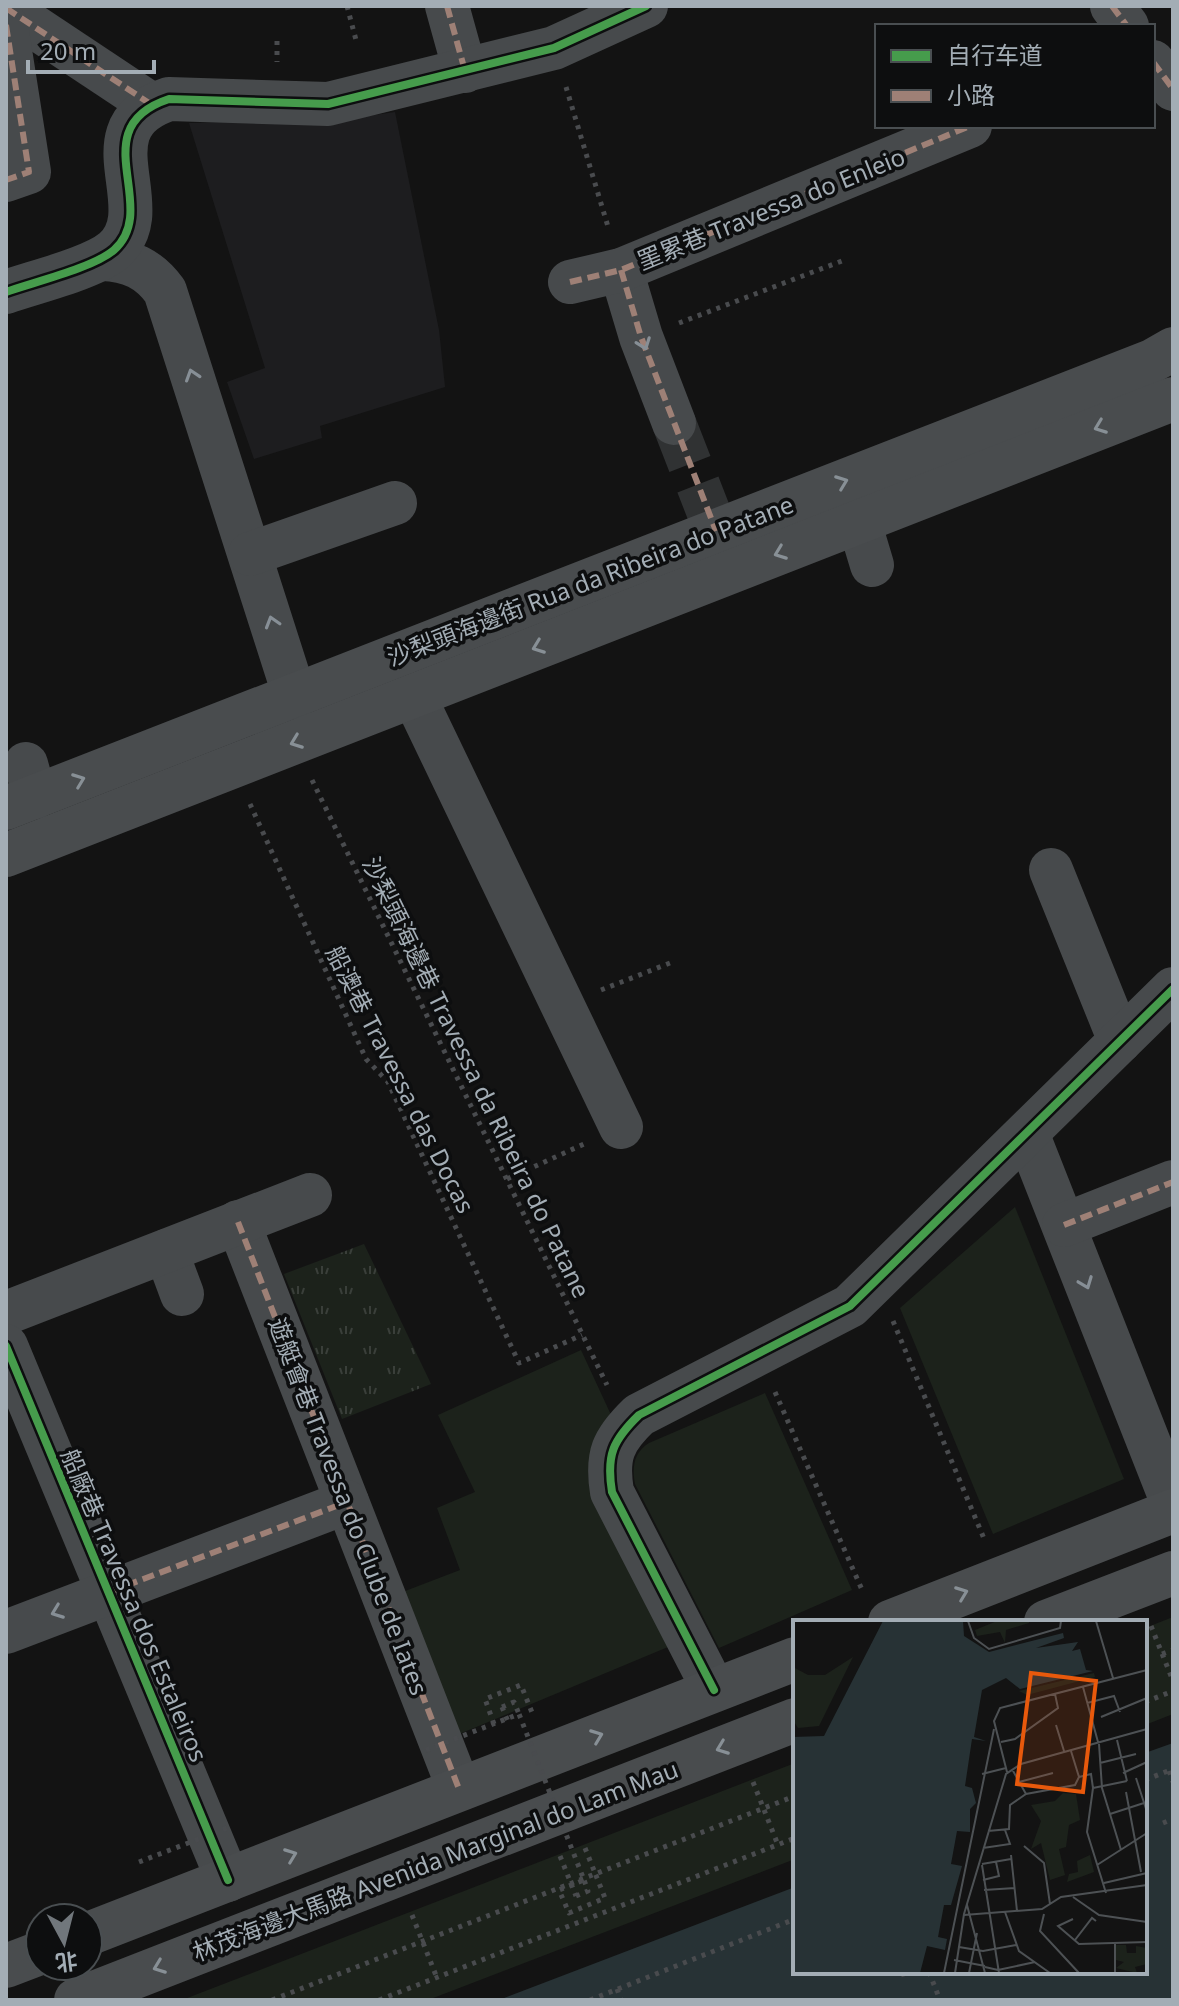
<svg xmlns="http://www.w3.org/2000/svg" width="1179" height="2006" viewBox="0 0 1179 2006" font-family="'Noto Sans','Noto Sans SC',sans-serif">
<defs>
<pattern id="grass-tufts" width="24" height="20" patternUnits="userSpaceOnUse" patternTransform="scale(2)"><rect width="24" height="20" fill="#1c221b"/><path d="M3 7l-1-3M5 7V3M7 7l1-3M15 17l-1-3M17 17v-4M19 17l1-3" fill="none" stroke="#3a3f3a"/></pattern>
</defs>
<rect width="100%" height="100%" fill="#131313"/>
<!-- built -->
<path fill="#1d1d1f" d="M395,112L439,330L445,387L320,426L322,438L254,459L227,382L265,368L189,123L346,119Z"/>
<!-- grass -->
<path fill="url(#grass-tufts)" d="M364,1244L431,1384L342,1419L284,1274Z"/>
<!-- park -->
<g fill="#1c221b">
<path d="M1015,1207L1124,1479L993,1534L900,1308Z"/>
<path d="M581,1350L612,1417L668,1647L457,1735L400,1593L460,1570L437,1508L475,1492L438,1415Z"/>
<path d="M765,1393L852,1590L719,1648L635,1484C632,1468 633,1453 649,1443Z"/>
<path d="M1173,1617V1714L1145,1725V1628Z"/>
<path d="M795,1763V1859L428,2000H182Z"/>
</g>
<!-- water -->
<path fill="#273235" d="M1173,1743V2000H499L795,1887V1972H1145V1753Z"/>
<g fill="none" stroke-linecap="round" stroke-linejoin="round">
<!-- minor-tunnel -->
<path stroke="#303233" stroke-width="44" stroke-dasharray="44 22" stroke-linecap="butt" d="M674,423L716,531"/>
<!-- path -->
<g stroke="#494b4e" stroke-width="5" stroke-dasharray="4 6" stroke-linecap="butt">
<path d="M347,6L356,40"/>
<path d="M277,41V62"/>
<path d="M566,87L609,230"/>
<path d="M679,323L847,259"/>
<path d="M312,780L607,1385"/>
<path d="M250,804L366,1059L388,1082L519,1363L582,1335"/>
<path d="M601,990L670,963"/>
<path d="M507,1179L584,1144"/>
<path d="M893,1321L985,1541"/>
<path d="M775,1392L863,1592"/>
<path d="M1151,1626L1173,1681"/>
<path d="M1162,1654L1173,1650"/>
<path d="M1145,1702L1173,1691"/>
<path d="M502,1707L509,1724"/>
<path d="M502,1707L514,1702L519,1714"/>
<path d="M494,1724L485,1699L521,1685L533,1715"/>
<path d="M1169,1771L1173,1782"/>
<path d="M1145,1780L1173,1769"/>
<path d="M753,1782L778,1845"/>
<path d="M1163,1823L1173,1819"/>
<path d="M585,1848L595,1873"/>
<path d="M560,1856L576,1896"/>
<path d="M576,1896L588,1891L584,1880"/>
<path d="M412,1915L437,1978"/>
<path d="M929,1972L940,2000"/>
<path d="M901,1975L910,1972"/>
<path d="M617,1989L621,2000"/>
<path d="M272,2000L795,1796"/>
<path d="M379,2000L795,1838"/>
<path d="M590,2000L795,1919"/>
</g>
<!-- minor -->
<g stroke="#474a4c" stroke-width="44">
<path d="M447,6L465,71"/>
<path d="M1112,6L1127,26"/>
<path d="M6,8L152,105"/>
<path d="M6,25L29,172L6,180"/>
<path d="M1153,62L1173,89"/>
<path d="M102,259C130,260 149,269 165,291L295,697"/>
<path d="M621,270L641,337L674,423"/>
<path d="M570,282L621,270L970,126"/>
<path d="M6,292C34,282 93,268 114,250C162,207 81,128 169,99L328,104L554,48L646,6"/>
<path d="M864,520L863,535L872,565"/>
<path d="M250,554L395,503"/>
<path d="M414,696L621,1127"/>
<path d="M26,764L35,797"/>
<path d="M1051,870L1120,1041"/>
<path d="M1027,1133L1173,1504"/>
<path d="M238,1222L459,1789"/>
<path d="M1064,1225L1173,1182"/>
<path d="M166,1251L182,1294"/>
<path d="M6,1313L310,1195"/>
<path d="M6,1346L228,1880"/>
<path d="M6,1632L347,1502"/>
<path d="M714,1690L612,1492C606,1455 613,1440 639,1415L850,1306L1173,989"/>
</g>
<!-- major -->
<g stroke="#494c4e" stroke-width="44">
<path d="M6,808L1152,361L1173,349"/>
<path d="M6,855L1173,399"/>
<path d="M890,1622L1173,1511"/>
<path d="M1046,1622L1173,1573"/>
<path d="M88,1934L795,1659"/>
<path d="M6,1966L40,1953"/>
<path d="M76,2000L795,1720"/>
</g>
<!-- path-bridge -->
<g stroke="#494b4e" stroke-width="5" stroke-dasharray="4 6" stroke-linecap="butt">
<path d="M426,1750L519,1714L584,1880L559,1890L569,1913L605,1898L595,1873"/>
<path d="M139,1862L227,1828"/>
</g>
<!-- quiet -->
<g stroke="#9e8076" stroke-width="6" stroke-dasharray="12 6" stroke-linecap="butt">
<path d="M447,6L465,71"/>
<path d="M1112,6L1127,26"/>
<path d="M6,8L152,105"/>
<path d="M6,25L29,172L6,180"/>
<path d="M1153,62L1173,89"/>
<path d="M621,270L641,337L716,531"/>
<path d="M570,282L621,270L970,126"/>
<path d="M238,1222L459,1789"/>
<path d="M1064,1225L1173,1182"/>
<path d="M109,1592L347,1502"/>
</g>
<!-- cycleway casing -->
<g stroke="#0d0e0f" stroke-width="13">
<g id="cycleway">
<path d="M6,292C34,282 93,268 114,250C162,207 81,128 169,99L328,104L554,48L646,6"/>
<path d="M6,1346L228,1880"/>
<path d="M714,1690L612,1492C606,1455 613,1440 639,1415L850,1306L1173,989"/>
</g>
</g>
<!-- cycleway -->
<use href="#cycleway" stroke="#469c4c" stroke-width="8"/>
</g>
<!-- one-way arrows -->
<defs><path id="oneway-chevron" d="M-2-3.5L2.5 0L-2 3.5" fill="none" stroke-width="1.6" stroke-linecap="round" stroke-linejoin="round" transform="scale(2)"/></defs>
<g stroke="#878f96">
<use href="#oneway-chevron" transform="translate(644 344) rotate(70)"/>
<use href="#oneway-chevron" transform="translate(192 375) rotate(-108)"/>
<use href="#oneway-chevron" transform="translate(272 622) rotate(-107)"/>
<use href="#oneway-chevron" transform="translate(1086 1283) rotate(69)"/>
<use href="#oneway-chevron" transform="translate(57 1612) rotate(159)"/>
</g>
<g stroke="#889096">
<use href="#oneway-chevron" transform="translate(1100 427) rotate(159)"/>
<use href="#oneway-chevron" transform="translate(842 482) rotate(-21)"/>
<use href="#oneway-chevron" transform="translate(780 553) rotate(159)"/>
<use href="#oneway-chevron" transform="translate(538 647) rotate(159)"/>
<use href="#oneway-chevron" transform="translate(296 742) rotate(159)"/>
<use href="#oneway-chevron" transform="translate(79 780) rotate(-21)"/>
<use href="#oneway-chevron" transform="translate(962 1593) rotate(-21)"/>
<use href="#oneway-chevron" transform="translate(597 1736) rotate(-21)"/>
<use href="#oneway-chevron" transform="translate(722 1748) rotate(159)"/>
<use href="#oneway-chevron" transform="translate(291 1855) rotate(-21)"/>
<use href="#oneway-chevron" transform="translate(159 1967) rotate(159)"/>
</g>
<g text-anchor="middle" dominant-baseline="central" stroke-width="7" stroke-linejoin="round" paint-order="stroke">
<!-- street labels -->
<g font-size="24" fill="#a3adb5" stroke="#0d0e0f">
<text transform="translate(771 208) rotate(-22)">罣累巷 Travessa do Enleio</text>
<text transform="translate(590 580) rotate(-21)">沙梨頭海邊街 Rua da Ribeira do Patane</text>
<text transform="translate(477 1077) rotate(64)">沙梨頭海邊巷 Travessa da Ribeira do Patane</text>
<text transform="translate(401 1079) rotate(63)">船澳巷 Travessa das Docas</text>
<text transform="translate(349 1506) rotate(69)">遊艇會巷 Travessa do Clube de Iates</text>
<text transform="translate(135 1605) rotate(67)">船廠巷 Travessa dos Estaleiros</text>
<text transform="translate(435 1860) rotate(-21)">林茂海邊大馬路 Avenida Marginal do Lam Mau</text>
</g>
</g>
<!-- overview -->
<g transform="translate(793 1620)">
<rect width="354" height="354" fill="#131313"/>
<path d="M60,37L26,106L5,108L0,100V47L15,55H32Z" fill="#1c221b"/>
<path d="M323,325H333L334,333H343V326L354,328V344L342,347L344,353L323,348L331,342L323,340Z" fill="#1c221b"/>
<path d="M297,235L301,252L274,262L276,254L285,252L284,241Z" fill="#1c221b"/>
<path d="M204,1H236V3L213,10L212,23L207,12L184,16L182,10ZM301,53L302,57L234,75L226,71ZM270,173L283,174L287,200L276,205L273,227L266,229L272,255L257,260L248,223L238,229L248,201L238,185L262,181Z" fill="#1c221b"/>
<path d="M90,1H170L171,16L196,32L270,13L271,18L243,28L285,22L279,31L287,29L293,50L300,51L227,69L213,58L189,70L181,117L193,121L179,119L172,166L179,168L183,183L177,189V212L164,211L158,244L169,246L158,285H151L145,317L154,319L152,330L134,326L127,353H0V117L31,116Z" fill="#273235"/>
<path fill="none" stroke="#4d5154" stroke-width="2" d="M175,1L181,18L196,29L267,8L268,1M303,1L320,58M290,67L305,122M294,83L321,76L327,92M308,97L354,78M263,105L271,131M324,120L334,161M208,122L222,119L265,88L262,74M306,124L309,168L328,230M278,131L286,157M307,143L343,134M219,149L233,174M214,152L201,101L207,88L354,50M330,153L354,142M189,154L213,148M286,157L298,154L300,168M343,158L354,192M226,162L260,153M300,168L294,212L313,273M300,168L334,161M333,172L348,252M317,194L354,182M195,211L216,209L217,185L233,174L282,165L286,157M231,226L251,243L257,284M190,228L217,224L212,210M218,235L224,291M189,244L218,239M189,245L206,353M304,245L354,213M190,260L206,256L203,242M311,263L354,253M191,270L222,268M280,277L306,295L354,302M174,285L192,353M212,292L226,331L257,353M251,294L247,311L286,353M171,295L249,289L268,277L354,265M280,299L265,306L286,324L354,322M282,320L299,298L303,301M322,323V353M166,327L190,331L223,325M161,340L192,346M192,347L205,350L242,342M151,353L201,109M162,353L171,294L213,154L228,144L354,109M176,353L184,313"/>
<path fill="#e8590c" fill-opacity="0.15" stroke="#e8590c" stroke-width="4" d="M238,53L303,61L290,172L224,164Z"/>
<rect width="354" height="354" fill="none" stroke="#a3adb5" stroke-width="4"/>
</g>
<!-- border -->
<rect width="1179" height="2006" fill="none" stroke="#a3adb5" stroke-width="16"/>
<!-- legend -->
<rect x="875" y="24" width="280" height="104" fill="#0d0e0f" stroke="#494e51" stroke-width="2"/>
<rect x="891" y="50" width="40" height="12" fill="#469c4c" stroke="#494e51" stroke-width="2"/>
<text x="947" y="64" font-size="24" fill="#a3adb5">自行车道</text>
<rect x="891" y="90" width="40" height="12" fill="#9e8076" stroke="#494e51" stroke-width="2"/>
<text x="947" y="104" font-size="24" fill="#a3adb5">小路</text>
<!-- north arrow -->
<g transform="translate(64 1942) rotate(173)"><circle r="38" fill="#0d0e0f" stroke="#494e51" stroke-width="2"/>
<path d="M0-6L14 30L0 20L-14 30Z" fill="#71777c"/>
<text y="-12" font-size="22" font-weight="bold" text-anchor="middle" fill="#a3adb5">北</text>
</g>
<!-- scale -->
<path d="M28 60v12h126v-12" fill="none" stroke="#a3adb5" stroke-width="4"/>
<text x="40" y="60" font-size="24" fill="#a3adb5" stroke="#0d0e0f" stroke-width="6" paint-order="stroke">20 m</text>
</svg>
